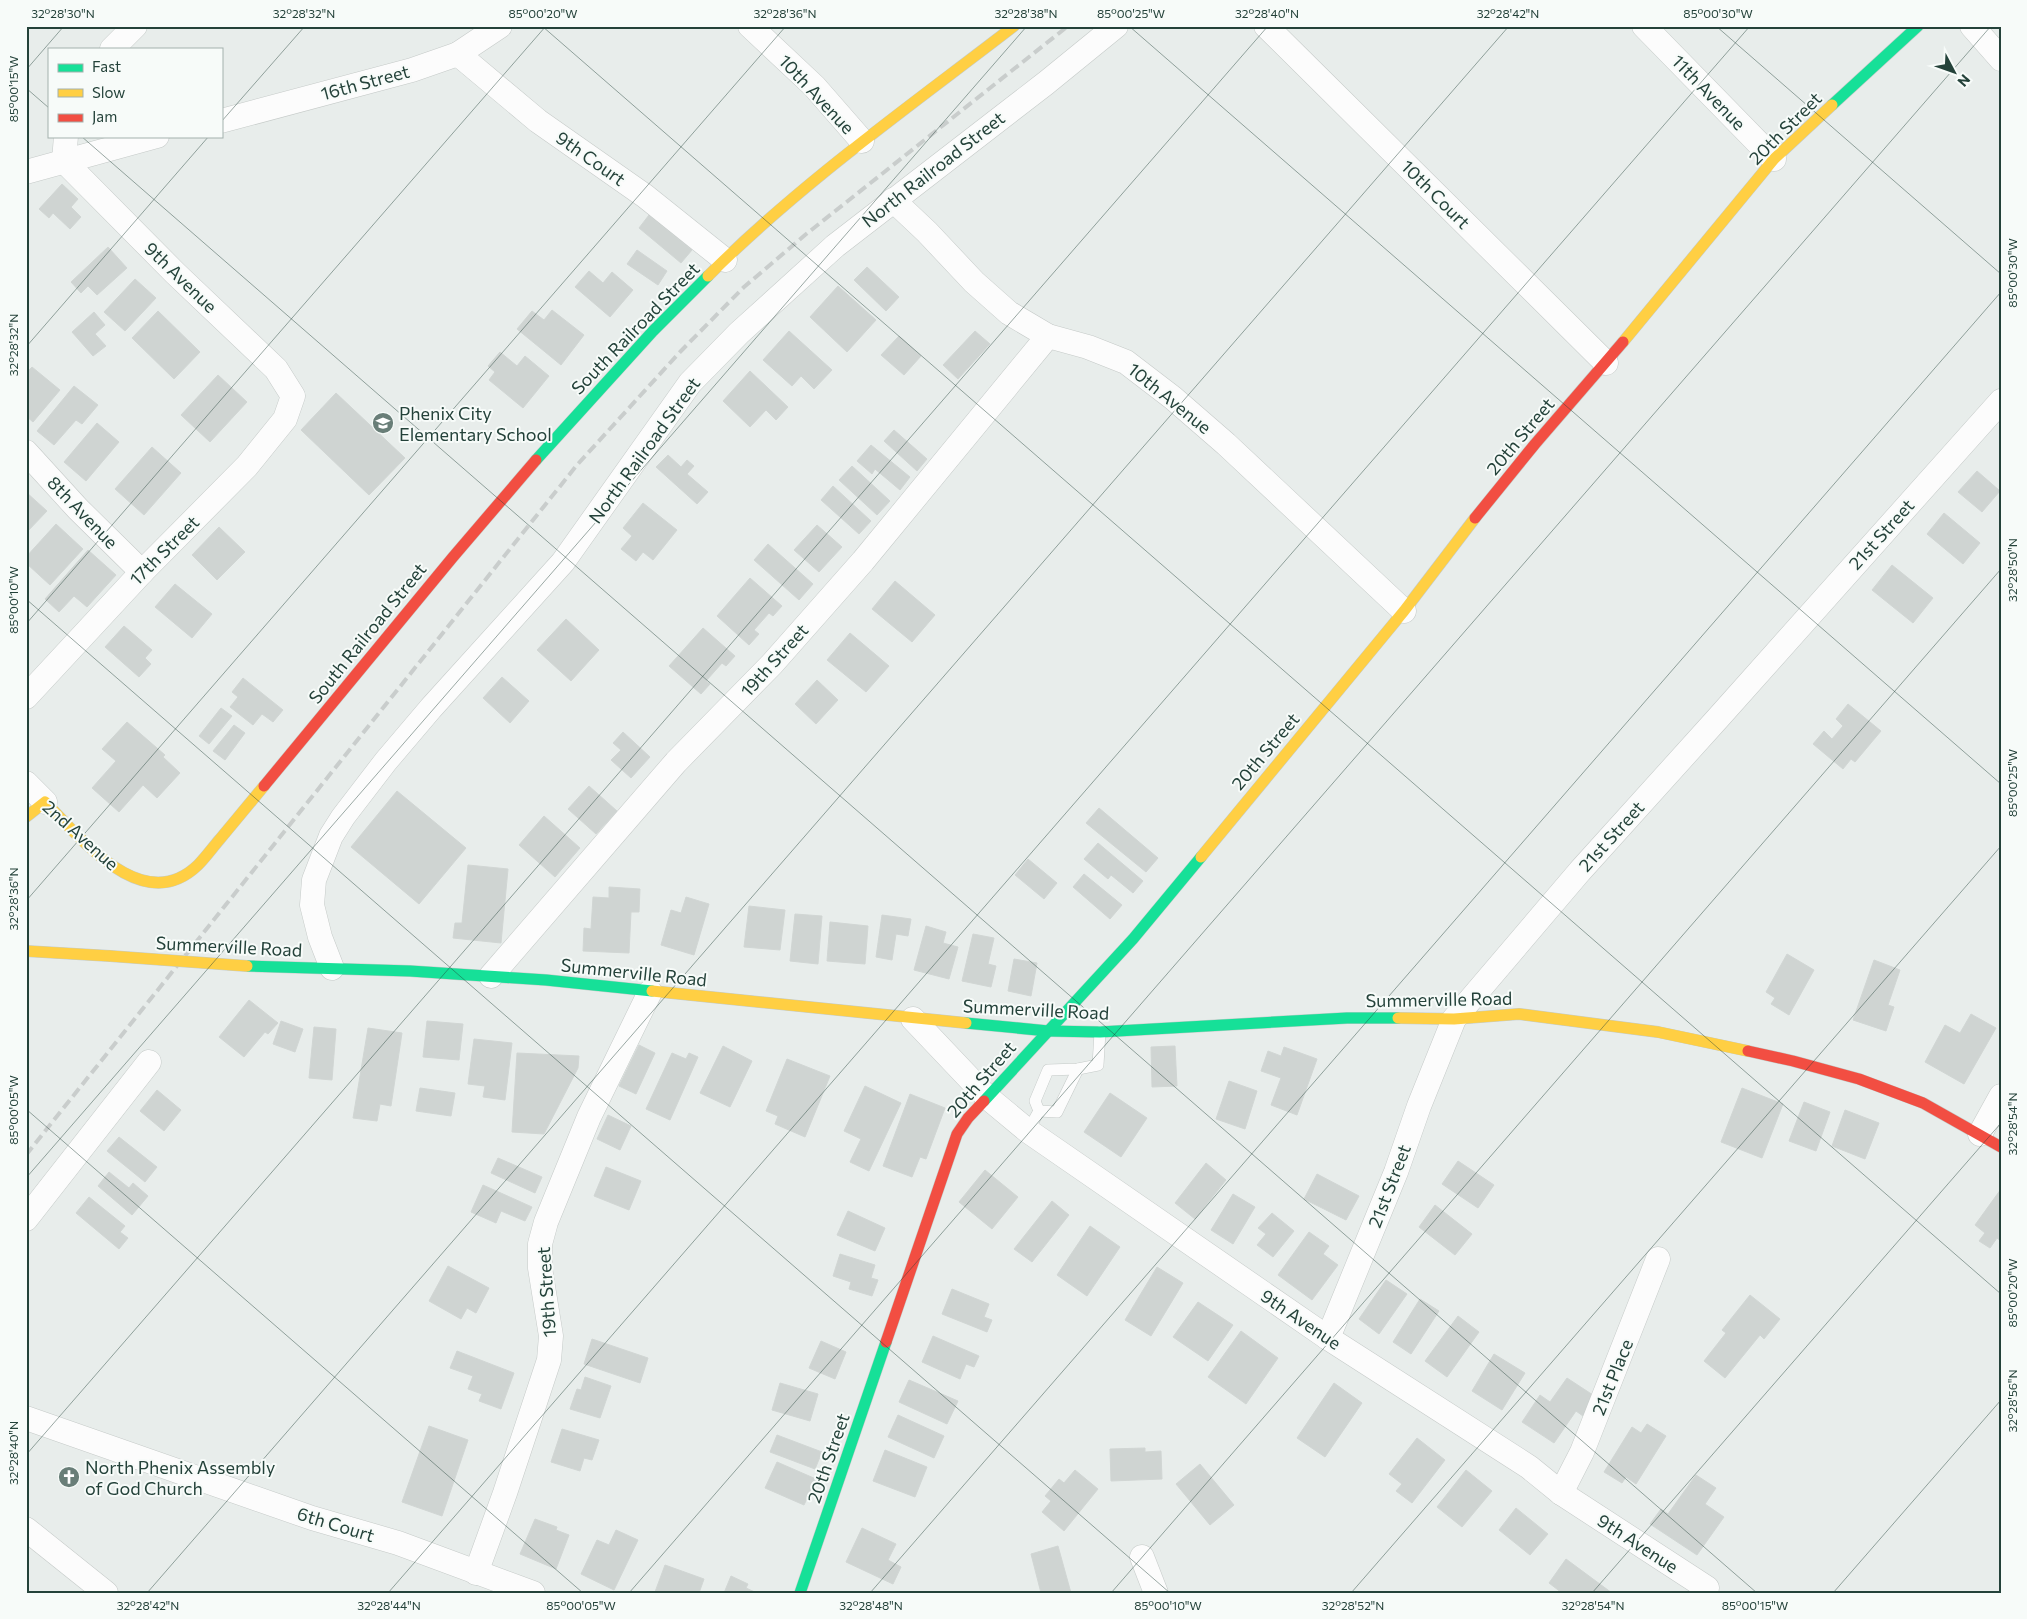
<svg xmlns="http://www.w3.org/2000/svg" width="2027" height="1619" viewBox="0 0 2027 1619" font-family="Commissioner,sans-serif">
<rect width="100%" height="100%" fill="#e8edeb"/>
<!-- building -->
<g fill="#cfd4d2" stroke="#d1d6d4">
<path d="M62,184L78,199L71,207L81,217L70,229L53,213L49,218L39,209Z"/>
<path d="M649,215L692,250L681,263L639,228Z"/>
<path d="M108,247L127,268L97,295L88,286L81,293L71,282Z"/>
<path d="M637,250L667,271L658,285L627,264Z"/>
<path d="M867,267L899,297L886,311L854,280Z"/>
<path d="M589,271L603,283L612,272L633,290L610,317L575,287Z"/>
<path d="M135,279L156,298L125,331L104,312Z"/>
<path d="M838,286L876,320L847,352L810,317Z"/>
<path d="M552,310L584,335L561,365L517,329L532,311L544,320Z"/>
<path d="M158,311L200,352L174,379L132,338Z"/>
<path d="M94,312L105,325L95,334L106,346L93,356L72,332Z"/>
<path d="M789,331L832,370L814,389L801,376L792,386L763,360Z"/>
<path d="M975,331L990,344L958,379L943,365Z"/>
<path d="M899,336L921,356L904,375L881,355Z"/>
<path d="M500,352L517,366L525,356L549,376L523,408L489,380L495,372L488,366Z"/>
<path d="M32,367L60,390L33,422L26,416V373Z"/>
<path d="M750,371L788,407L776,420L766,410L750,427L723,401Z"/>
<path d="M218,375L247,402L210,442L181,415Z"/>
<path d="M74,386L98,405L82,424L76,420L54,445L37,431Z"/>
<path d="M336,393L405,458L369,495L301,430Z"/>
<path d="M97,423L119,442L86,481L64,462Z"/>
<path d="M894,430L927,459L917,471L884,441Z"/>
<path d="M871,445L910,477L900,490L875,469L872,474L857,461Z"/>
<path d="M152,447L181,473L144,515L115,489Z"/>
<path d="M668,455L681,467L687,460L694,466L687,474L708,492L697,504L656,467Z"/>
<path d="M852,466L890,501L877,515L839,480Z"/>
<path d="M1977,471L2000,491L1982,512L1958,492Z"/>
<path d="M833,486L871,521L859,534L821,500Z"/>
<path d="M26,492L47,511L26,533Z"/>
<path d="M643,503L677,530L653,560L643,552L636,561L621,549L632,536L623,528Z"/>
<path d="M1944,513L1980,543L1963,564L1927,534Z"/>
<path d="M56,524L83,549L50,585L26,563V557Z"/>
<path d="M817,525L842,547L819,572L794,550Z"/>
<path d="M219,527L245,552L217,580L192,555Z"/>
<path d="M768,544L813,584L799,600L754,560Z"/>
<path d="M88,550L116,575L87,607L74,596L59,612L45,599Z"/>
<path d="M1892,565L1933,598L1913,623L1872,590Z"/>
<path d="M750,578L782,606L773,616L769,613L754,630L759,634L749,645L717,616Z"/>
<path d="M895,581L935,615L912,642L872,609Z"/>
<path d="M175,584L212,614L192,638L155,607Z"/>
<path d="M566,619L599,650L571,681L537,650Z"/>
<path d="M124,626L152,650L145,658L151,664L139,677L105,647Z"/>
<path d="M703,628L735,656L726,666L722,663L706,681L710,684L701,694L669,666Z"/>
<path d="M850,633L889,666L866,692L827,660Z"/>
<path d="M502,677L529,701L510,723L483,698Z"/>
<path d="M243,678L283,710L273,722L262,714L253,725L230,707L238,697L232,692Z"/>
<path d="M817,680L838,700L816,724L795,704Z"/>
<path d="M1848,704L1881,731L1855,762L1851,759L1843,769L1813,744L1824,731L1832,739L1843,726L1836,719Z"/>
<path d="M221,708L232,716L209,744L199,736Z"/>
<path d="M127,722L165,755L163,757L180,773L157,798L143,785L119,812L92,788L116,761L102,749Z"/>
<path d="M234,725L245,733L225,760L213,751Z"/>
<path d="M623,732L650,757L631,778L611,760L621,750L613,743Z"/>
<path d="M589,786L617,811L596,834L568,809Z"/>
<path d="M397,791L466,848L419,904L351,847Z"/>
<path d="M1099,808L1158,858L1146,872L1086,823Z"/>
<path d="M544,816L580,848L555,877L519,845Z"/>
<path d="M1098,843L1143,881L1133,893L1111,875L1108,879L1084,859Z"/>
<path d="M1028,859L1057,883L1044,899L1015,875Z"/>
<path d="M468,865L508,869L501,943L453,938L455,923H462Z"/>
<path d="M1084,874L1122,905L1110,919L1073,887Z"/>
<path d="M609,887L640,889L639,912H631L629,953L583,951L584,928L591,929L593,897L609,898Z"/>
<path d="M686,897L709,904L694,955L661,945L671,910L681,913Z"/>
<path d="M749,906L785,910L780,950L744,947Z"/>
<path d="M795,914L822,916L818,964L790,961Z"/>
<path d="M882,915L911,919L908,936L896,934L892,960L876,957Z"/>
<path d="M830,922L868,926L865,964L827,961Z"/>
<path d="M926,926L946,932L943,943L958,947L949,979L914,970Z"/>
<path d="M973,934L994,938L988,964L996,966L991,987L962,981Z"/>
<path d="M1787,954L1814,970L1789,1015L1771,1004L1775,998L1766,992Z"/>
<path d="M1014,959L1037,963L1031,996L1008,991Z"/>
<path d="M1874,960L1900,970L1888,1005L1894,1007L1886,1031L1853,1020Z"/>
<path d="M249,1000L278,1023L268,1034L265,1032L244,1057L219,1037Z"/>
<path d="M1971,1014L1996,1028L1964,1084L1925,1062L1945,1025L1960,1033Z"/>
<path d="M281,1021L303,1029L295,1052L273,1044Z"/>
<path d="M427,1021L463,1024L459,1060L423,1057Z"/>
<path d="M314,1027L336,1029L332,1080L309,1078Z"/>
<path d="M368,1028L402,1033L391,1106L380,1104L377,1121L353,1118Z"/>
<path d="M474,1039L512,1043L505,1100L483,1097L485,1086L468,1084Z"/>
<path d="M639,1045L655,1053L636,1094L619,1086Z"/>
<path d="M723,1046L752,1061L730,1107L700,1093Z"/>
<path d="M1175,1046L1177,1086L1152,1087L1151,1047Z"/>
<path d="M1284,1047L1317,1059L1297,1115L1271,1105L1281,1078L1261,1071L1268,1051L1281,1056Z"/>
<path d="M517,1053L579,1056L578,1068L544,1134L512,1132Z"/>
<path d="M672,1053L686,1059L689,1053L698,1057L670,1120L646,1109Z"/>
<path d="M787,1059L830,1076L805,1137L775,1124L778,1116L766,1111Z"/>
<path d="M1229,1081L1257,1091L1245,1129L1216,1119Z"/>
<path d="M865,1086L901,1103L869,1171L850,1162L861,1139L844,1131Z"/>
<path d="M420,1088L455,1093L451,1116L416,1111Z"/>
<path d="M1742,1088L1783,1104L1762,1158L1721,1142Z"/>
<path d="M157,1090L181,1110L164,1131L140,1111Z"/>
<path d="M1110,1093L1147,1118L1121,1157L1084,1132Z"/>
<path d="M910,1094L945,1108L926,1159L920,1157L912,1177L883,1166Z"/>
<path d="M1804,1102L1830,1112L1816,1151L1789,1141Z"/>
<path d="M1845,1110L1879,1123L1865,1159L1832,1146Z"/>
<path d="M608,1115L631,1126L620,1150L597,1139Z"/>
<path d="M119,1137L157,1167L145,1182L107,1151Z"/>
<path d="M498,1158L542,1177L535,1193L491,1173Z"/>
<path d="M1458,1161L1494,1185L1478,1208L1442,1184Z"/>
<path d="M1206,1163L1226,1180L1195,1219L1175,1203Z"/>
<path d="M606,1167L641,1181L629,1210L594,1196Z"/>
<path d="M985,1170L1018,1197L992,1229L959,1202Z"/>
<path d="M109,1172L129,1188L133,1183L148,1196L132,1215L98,1186Z"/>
<path d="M1317,1174L1359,1196L1346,1220L1304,1199Z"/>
<path d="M483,1185L532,1207L525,1221L501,1211L496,1223L471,1212Z"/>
<path d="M2001,1189V1241L1997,1238L1990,1248L1979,1241L1985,1233L1975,1225Z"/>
<path d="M1233,1194L1255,1207L1233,1244L1211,1230Z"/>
<path d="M89,1197L125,1226L120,1232L128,1238L119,1249L76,1213Z"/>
<path d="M1052,1201L1069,1215L1032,1262L1014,1249Z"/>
<path d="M1435,1205L1472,1234L1455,1255L1419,1227Z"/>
<path d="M848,1211L885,1228L875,1251L837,1235Z"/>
<path d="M1272,1213L1294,1231L1273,1257L1257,1245L1266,1234L1258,1228Z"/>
<path d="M1090,1226L1120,1247L1087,1296L1057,1275Z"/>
<path d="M1309,1232L1329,1246L1323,1254L1338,1265L1312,1300L1278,1275Z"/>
<path d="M840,1254L875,1265L871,1278L878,1280L872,1296L849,1289L851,1282L833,1276Z"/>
<path d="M448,1266L489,1288L476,1313L467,1308L461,1319L429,1301Z"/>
<path d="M1157,1267L1183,1283L1151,1336L1125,1320Z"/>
<path d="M1386,1280L1407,1294L1379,1334L1359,1319Z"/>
<path d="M952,1289L989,1304L984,1317L992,1320L987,1332L942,1314Z"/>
<path d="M1750,1295L1780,1319L1764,1339L1760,1335L1725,1378L1704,1361L1726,1333L1722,1330Z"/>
<path d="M1420,1299L1439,1311L1411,1354L1393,1342Z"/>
<path d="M1198,1302L1233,1325L1208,1361L1173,1337Z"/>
<path d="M1458,1316L1479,1332L1447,1377L1425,1361Z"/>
<path d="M1241,1331L1278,1358L1246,1404L1208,1377Z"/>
<path d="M933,1336L979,1356L974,1367L966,1364L960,1379L922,1362Z"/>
<path d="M592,1339L648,1358L640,1383L584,1364Z"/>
<path d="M821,1341L846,1352L835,1379L809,1368Z"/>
<path d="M457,1351L514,1373L501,1409L479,1401L482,1394L468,1389L473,1376L450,1368Z"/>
<path d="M1494,1354L1525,1373L1502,1410L1472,1391Z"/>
<path d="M585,1377L611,1386L600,1418L570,1409L577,1389L581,1390Z"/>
<path d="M1567,1378L1596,1397L1583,1416L1576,1411L1554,1443L1522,1422L1540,1395L1550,1402Z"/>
<path d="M909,1380L958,1401L947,1424L899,1402Z"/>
<path d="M780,1383L818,1394L810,1421L772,1410Z"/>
<path d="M1334,1383L1362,1403L1325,1457L1297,1438Z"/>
<path d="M898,1415L944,1436L934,1458L888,1437Z"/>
<path d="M1647,1424L1666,1436L1636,1484L1626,1477L1622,1483L1604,1472L1632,1427L1641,1433Z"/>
<path d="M429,1426L468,1440L442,1516L402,1502Z"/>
<path d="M562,1429L599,1440L592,1460L584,1458L580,1471L551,1462Z"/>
<path d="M777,1435L822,1452L815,1469L770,1452Z"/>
<path d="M1417,1438L1445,1460L1412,1503L1396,1491L1402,1484L1389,1474Z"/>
<path d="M1145,1448V1452L1161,1451L1162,1479L1111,1481L1110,1449Z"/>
<path d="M885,1450L927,1467L915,1497L873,1481Z"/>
<path d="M777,1462L816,1479L804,1505L765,1488Z"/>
<path d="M1200,1464L1234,1505L1210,1525L1176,1484Z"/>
<path d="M1075,1470L1098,1489L1064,1531L1042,1512L1051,1501L1045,1496L1059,1479L1064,1483Z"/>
<path d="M1466,1470L1492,1491L1462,1527L1437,1507Z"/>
<path d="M1696,1475L1716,1488L1705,1504L1724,1517L1697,1555L1650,1524L1661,1509L1668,1514Z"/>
<path d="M1516,1508L1548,1534L1530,1555L1499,1530Z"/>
<path d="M535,1519L557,1527L556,1530L569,1535L556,1569L520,1554Z"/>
<path d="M862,1528L896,1544L888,1560L901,1567L893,1584L846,1562Z"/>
<path d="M616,1530L638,1540L614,1590L581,1574L597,1540L609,1545Z"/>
<path d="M1058,1546L1071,1593H1041L1031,1554Z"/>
<path d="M1566,1559L1612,1593H1562L1549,1583Z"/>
<path d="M665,1565L704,1579L699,1593L655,1592Z"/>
<path d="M731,1576L748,1584L746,1588L757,1593H724Z"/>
</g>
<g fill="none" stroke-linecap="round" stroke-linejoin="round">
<!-- lane casing -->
<g stroke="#c5cac8" stroke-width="12">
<g id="lane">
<path d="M1039,1111L1035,1101L1048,1070L1078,1069L1098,1065L1100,1032"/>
<path d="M1028,1131L1039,1111L1057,1112L1078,1069"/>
</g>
</g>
<!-- street casing -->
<g stroke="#c5cac8" stroke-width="25">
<g id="street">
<path d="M750,26L814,86L862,141"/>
<path d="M1266,26L1606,363"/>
<path d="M1644,26L1774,159"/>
<path d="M1972,26L2001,59"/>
<path d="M112,49L135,26"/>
<path d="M458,54L538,121L645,196L725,260"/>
<path d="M221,121L412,70L458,54L500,26"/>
<path d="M26,172L157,136"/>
<path d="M893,200L927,232L974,282L1009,313L1048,336L1088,347L1126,362L1173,398L1226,444L1404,611"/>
<path d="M26,452L78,509L142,572"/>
<path d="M26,697L142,572L247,466L285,419L293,396L276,369L175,273L64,161L66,136"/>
<path d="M26,783L45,802"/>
<path d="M332,968L320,937L312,905L314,880L331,836L343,817L386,761L431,708L563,562L690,383L739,333L835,246L1046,83L1116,26"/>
<path d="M491,976L676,762L772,664L863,561L1048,336"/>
<path d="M913,1019L987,1097L1028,1131L1328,1338L1529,1467L1561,1493L1707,1588L1704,1593"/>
<path d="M1980,1134L2001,1096"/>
<path d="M26,1219L149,1062"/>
<path d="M1328,1338L1396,1172L1419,1106L1454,1019L1580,871L1719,717L2001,401"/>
<path d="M26,1418L312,1518L398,1543L533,1593"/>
<path d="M1561,1493L1582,1452L1658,1259"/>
<path d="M26,1529L106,1593"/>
<path d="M1142,1557L1156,1593"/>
<path d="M476,1573L505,1493L549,1360L551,1336L540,1268V1244L546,1222L589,1117L650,992"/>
</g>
</g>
<!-- fast casing -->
<g stroke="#c3cbc8" stroke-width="12">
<g id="fast">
<path d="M1832,105L1918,26"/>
<path d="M536,460L653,331L708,276"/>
<path d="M247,966L410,971L546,980L652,991"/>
<path d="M966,1023L1048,1031L1100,1032L1347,1018H1398"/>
<path d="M984,1101L1133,939L1201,857"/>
<path d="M800,1593L886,1342"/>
</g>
</g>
<!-- slow casing -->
<g stroke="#c3cbc8" stroke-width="12">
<g id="slow">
<path d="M708,276C802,182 909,107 1014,26"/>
<path d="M1623,342L1774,159L1832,105"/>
<path d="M26,817L45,802C81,838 143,918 198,865C206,857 213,847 220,839C235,821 249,804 264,786"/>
<path d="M1201,857L1404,611L1475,518"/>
<path d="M26,951L110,956"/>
<path d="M652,991L966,1023"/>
<path d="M1398,1018L1454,1019L1519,1014L1658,1032L1748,1051"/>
</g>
</g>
<!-- jam casing -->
<g stroke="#c3cbc8" stroke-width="12">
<g id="jam">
<path d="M1475,518L1535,444L1623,342"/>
<path d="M264,786L453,557L536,460"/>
<path d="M1748,1051L1793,1061L1859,1079L1923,1103L2001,1147"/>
<path d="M886,1342L957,1134L968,1118L984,1101"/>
</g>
</g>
<!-- lane -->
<use href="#lane" stroke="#fcfcfc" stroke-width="11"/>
<!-- street -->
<use href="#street" stroke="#fcfcfc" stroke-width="24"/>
<!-- fast -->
<use href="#fast" stroke="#16e098" stroke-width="11"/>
<!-- slow -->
<use href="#slow" stroke="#ffcf43" stroke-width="11"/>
<!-- jam -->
<use href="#jam" stroke="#f24e42" stroke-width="11"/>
<!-- rail -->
<path stroke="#c9cdcc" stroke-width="4" stroke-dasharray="10 5" stroke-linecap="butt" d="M26,1155L577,465L680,352L744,287L805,235L1068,26"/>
<!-- slow-bridge casing -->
<g stroke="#c3cbc8" stroke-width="12" stroke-linecap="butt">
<path id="slow-bridge" d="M110,956L247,966"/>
</g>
<!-- slow-bridge -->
<use href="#slow-bridge" stroke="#ffcf43" stroke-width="11"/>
</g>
<!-- ticks -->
<path fill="none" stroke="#24423a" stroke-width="1" stroke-opacity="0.45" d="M542,26L2001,1294M1129,26L2001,784M1716,26L2001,274M26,70L64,26M26,88L49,108M221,122L305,26M81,136L1757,1593M26,347L209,136M26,599L1170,1593M26,624L546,26M26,901L786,26M26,1109L583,1593M26,1178L1027,26M26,1455L1268,26M147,1593L1509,26M388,1593L1750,26M629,1593L1991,26M870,1593L2001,292M1111,1593L2001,569M1351,1593L2001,846M1592,1593L2001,1123M1833,1593L2001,1400"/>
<!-- icons -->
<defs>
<g id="school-disc" transform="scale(1.125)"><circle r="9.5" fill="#697e78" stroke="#f7fbf9"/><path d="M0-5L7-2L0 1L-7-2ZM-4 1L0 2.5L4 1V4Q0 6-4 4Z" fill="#fff"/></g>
<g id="church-disc" transform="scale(1.125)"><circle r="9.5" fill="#697e78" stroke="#f7fbf9"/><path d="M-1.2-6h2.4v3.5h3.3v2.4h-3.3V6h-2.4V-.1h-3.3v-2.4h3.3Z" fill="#fff"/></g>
</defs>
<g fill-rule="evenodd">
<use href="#school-disc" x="383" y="423"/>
<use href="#church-disc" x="69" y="1477"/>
</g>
<g text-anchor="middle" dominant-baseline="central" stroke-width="4" stroke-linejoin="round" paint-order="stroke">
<!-- street labels -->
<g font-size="18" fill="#24423a" stroke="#f7fbf9">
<text transform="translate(365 82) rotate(-15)">16th Street</text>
<text transform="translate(1709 92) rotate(46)">11th Avenue</text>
<text transform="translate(817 94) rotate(47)">10th Avenue</text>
<text transform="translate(1785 128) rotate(-45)">20th Street</text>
<text transform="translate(591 158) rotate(35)">9th Court</text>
<text transform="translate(933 169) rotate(-38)">North Railroad Street</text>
<text transform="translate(1436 194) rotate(45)">10th Court</text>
<text transform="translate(181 277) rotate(44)">9th Avenue</text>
<text transform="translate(635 328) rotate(-46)">South Railroad Street</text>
<text transform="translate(1170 398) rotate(39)">10th Avenue</text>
<text transform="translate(1520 436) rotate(-50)">20th Street</text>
<text transform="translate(644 450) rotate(-54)">North Railroad Street</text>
<text transform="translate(83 512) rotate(46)">8th Avenue</text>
<text transform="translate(1881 534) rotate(-48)">21st Street</text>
<text transform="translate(164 550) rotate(-45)">17th Street</text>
<text transform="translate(367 633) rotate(-51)">South Railroad Street</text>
<text transform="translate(774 660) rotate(-48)">19th Street</text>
<text transform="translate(1265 751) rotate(-50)">20th Street</text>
<text transform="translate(81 835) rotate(42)">2nd Avenue</text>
<text transform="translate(1611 836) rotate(-48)">21st Street</text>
<text transform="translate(229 946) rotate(3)">Summerville Road</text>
<text transform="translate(634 972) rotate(6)">Summerville Road</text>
<text transform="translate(1439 999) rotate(-1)">Summerville Road</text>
<text transform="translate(1036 1009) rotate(3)">Summerville Road</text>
<text transform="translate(981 1079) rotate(-49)">20th Street</text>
<text transform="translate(1389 1186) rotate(-69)">21st Street</text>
<text transform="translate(546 1292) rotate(-94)">19th Street</text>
<text transform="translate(1301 1319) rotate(34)">9th Avenue</text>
<text transform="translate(1612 1377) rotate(-68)">21st Place</text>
<text transform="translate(828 1458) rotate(-71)">20th Street</text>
<text transform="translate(336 1524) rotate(17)">6th Court</text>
<text transform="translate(1638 1543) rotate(33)">9th Avenue</text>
</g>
<!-- poi labels -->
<g font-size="18" fill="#24423a" stroke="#f7fbf9" text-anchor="start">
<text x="399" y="413">Phenix City<tspan x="399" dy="21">Elementary School</tspan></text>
<text x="85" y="1467">North Phenix Assembly<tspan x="85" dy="21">of God Church</tspan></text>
</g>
</g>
<!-- border -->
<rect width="2027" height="1619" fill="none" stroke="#f7fbf9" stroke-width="55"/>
<!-- legend -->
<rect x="48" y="48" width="175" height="90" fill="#f7fbf9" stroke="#a3b1ad"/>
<rect x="58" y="64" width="25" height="8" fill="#16e098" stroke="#a3b1ad"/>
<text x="92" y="72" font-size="15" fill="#24423a">Fast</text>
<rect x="58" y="89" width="25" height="8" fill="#ffcf43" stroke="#a3b1ad"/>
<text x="92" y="98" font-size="15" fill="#24423a">Slow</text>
<rect x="58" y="114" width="25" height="8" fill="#f24e42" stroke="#a3b1ad"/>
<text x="92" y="122" font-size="15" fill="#24423a">Jam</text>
<!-- north arrow -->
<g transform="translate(1954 72) rotate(131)" stroke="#f7fbf9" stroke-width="4" paint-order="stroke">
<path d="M0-4L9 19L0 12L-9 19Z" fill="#24423a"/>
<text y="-8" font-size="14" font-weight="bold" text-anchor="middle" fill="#24423a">N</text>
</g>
<rect x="28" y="28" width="1972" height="1564" fill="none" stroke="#24423a" stroke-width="2"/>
<g font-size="12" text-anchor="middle" fill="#24423a">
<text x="63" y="18">32°28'30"N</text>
<text x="304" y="18">32°28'32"N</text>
<text x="543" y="18">85°00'20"W</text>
<text x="785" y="18">32°28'36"N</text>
<text x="1026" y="18">32°28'38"N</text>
<text x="1131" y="18">85°00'25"W</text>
<text x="1267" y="18">32°28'40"N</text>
<text x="1508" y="18">32°28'42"N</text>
<text x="1718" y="18">85°00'30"W</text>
<text transform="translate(14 89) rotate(-90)" y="4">85°00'15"W</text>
<text transform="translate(2013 273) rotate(-90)" y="4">85°00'30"W</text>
<text transform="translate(14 345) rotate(-90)" y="4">32°28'32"N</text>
<text transform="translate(2013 570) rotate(-90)" y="4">32°28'50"N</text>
<text transform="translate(14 600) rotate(-90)" y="4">85°00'10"W</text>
<text transform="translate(2013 783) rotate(-90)" y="4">85°00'25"W</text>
<text transform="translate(14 899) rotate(-90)" y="4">32°28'36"N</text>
<text transform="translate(14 1110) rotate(-90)" y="4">85°00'05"W</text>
<text transform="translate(2013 1124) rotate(-90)" y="4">32°28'54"N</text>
<text transform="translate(2013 1293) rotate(-90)" y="4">85°00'20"W</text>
<text transform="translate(2013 1401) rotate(-90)" y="4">32°28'56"N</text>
<text transform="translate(14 1453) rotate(-90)" y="4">32°28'40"N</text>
<text x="148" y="1610">32°28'42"N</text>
<text x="389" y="1610">32°28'44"N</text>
<text x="581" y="1610">85°00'05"W</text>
<text x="871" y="1610">32°28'48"N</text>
<text x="1168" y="1610">85°00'10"W</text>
<text x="1353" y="1610">32°28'52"N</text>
<text x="1593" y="1610">32°28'54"N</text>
<text x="1755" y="1610">85°00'15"W</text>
</g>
</svg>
